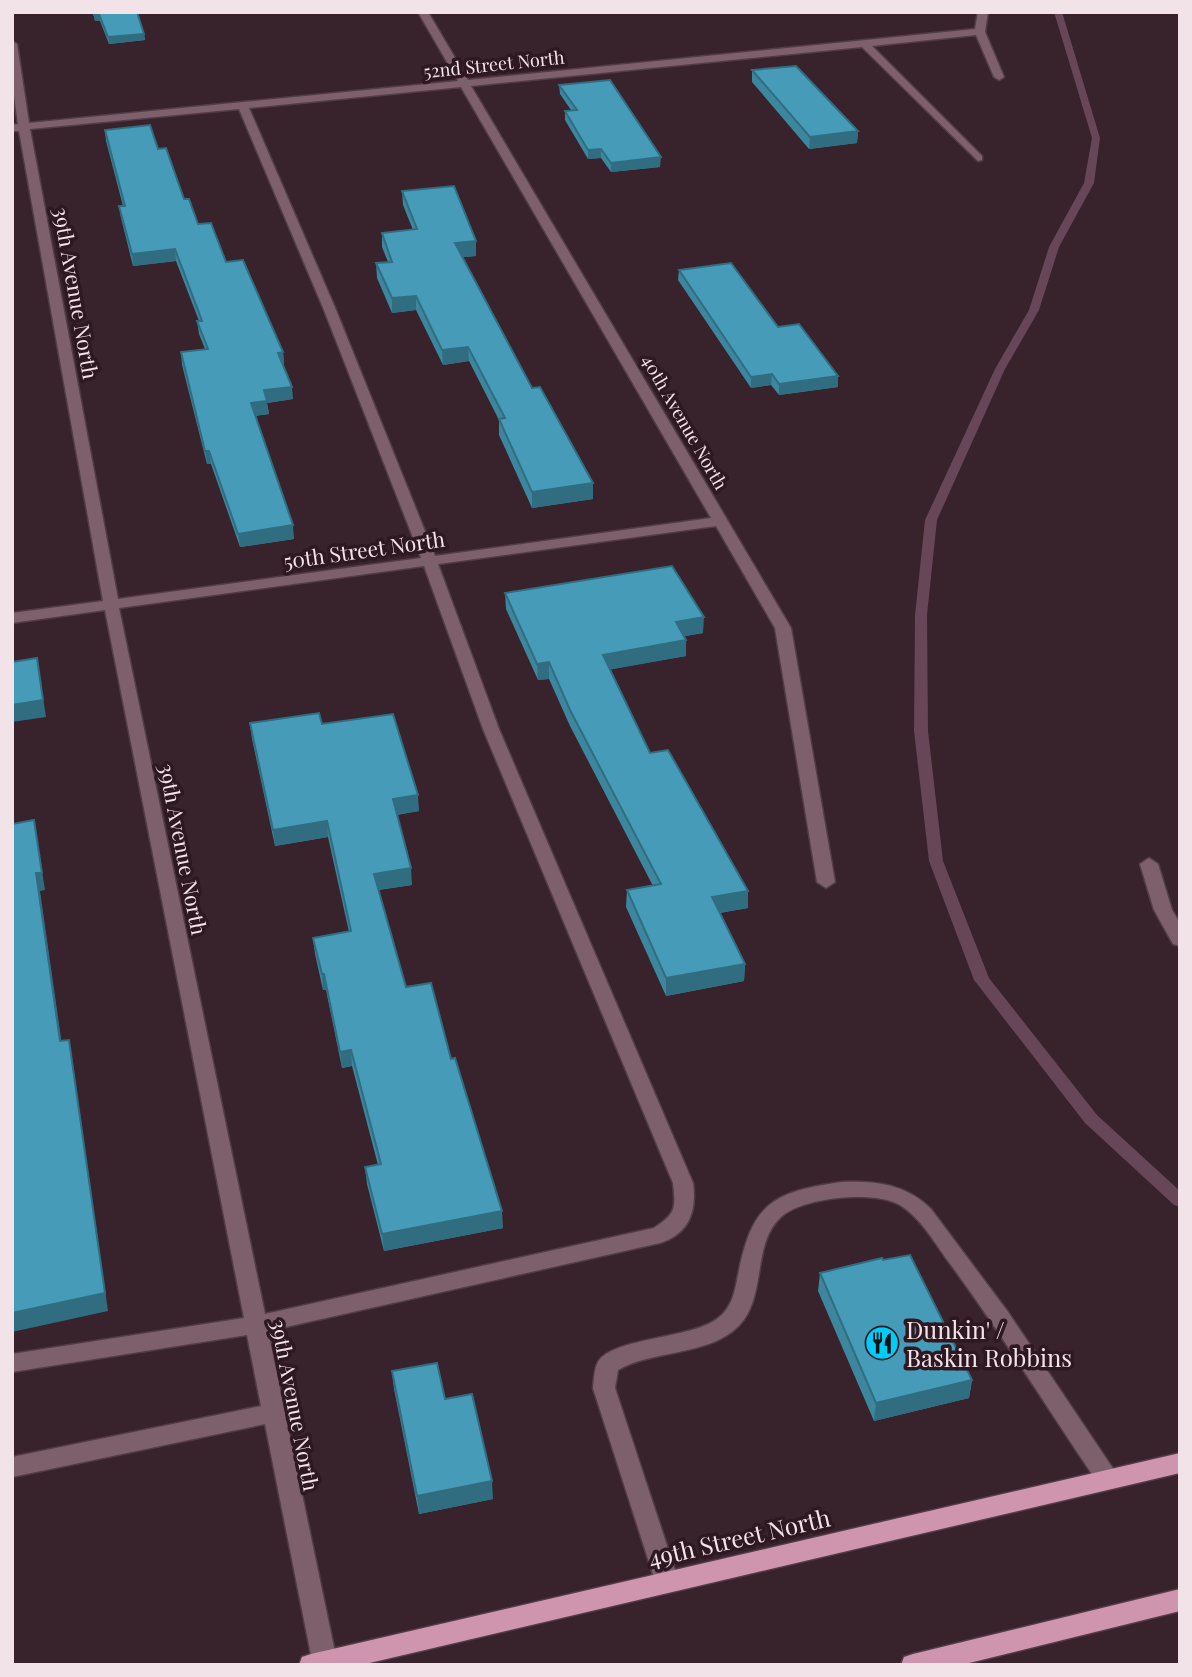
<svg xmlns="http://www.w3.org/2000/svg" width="1192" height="1677" viewBox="0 0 1192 1677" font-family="'Playfair Display',serif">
<rect width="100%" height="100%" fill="#38222c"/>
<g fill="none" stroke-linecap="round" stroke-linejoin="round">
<!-- stream -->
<path fill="#664657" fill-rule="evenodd" d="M1054,12H1062L1100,138L1094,183L1059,247L1039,310L1005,369L937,520L927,615L928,731L943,861L989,978L1097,1115L1180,1191V1207L1174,1205L1085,1123L974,980L929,861L914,731L915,615L925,520L995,369L1029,310L1049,247L1084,183L1092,138Z"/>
<!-- minor casing -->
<g stroke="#523d46" stroke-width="3">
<g id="minor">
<path d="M418,12H428L468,80L975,29L978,12H988L985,32L1004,77L999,80L994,77L976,35L872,46L982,156V160L978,161L862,47L471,86L791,628L835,882L826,888L817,882L775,628L716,526L438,564L499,729L693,1183C697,1211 689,1234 660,1243L268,1331L337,1662L335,1665H313L265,1424L12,1477V1457L261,1406L247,1335L12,1372V1354L244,1318L105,610L12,623V613L103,601L19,131H12V125L18,124L12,82V41L17,44L29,123L458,81ZM461,87L711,518L435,556L336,310L249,108ZM239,109L324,310L421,558L118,599L30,129ZM424,566L483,729L673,1183C676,1208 676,1214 654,1228L265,1314L119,608Z"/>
<path d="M1149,858L1158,864L1172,910L1180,923V946L1173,944L1154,910L1140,864Z"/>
<path d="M842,1182C876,1181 906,1184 931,1209L1008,1312L1120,1479L1116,1486L1108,1489L1100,1486C1050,1413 1004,1337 951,1265C936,1245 922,1219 900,1205C875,1190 804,1197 782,1216C749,1245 770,1302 733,1331C701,1356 653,1350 618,1370L615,1388L679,1582L676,1590L667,1593L658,1590L593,1388C594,1380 594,1369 598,1362C613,1337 693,1339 718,1318C732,1308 735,1291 738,1275C752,1204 771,1192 842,1182Z"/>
</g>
</g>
<!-- major casing -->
<g stroke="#523d46" stroke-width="3">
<g id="major">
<path d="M1180,1453V1473L361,1665H299L302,1657L311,1654Z"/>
<path d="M1180,1589V1611L961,1665H901L904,1657L913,1654Z"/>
</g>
</g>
<!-- minor -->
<use href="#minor" fill="#7d606c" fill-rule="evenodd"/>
<!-- major -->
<use href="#major" fill="#d095ae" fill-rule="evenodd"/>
</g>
<!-- wall -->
<g fill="#3c869e">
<path d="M93,12H137L144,34L145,40L109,44L100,21H95Z"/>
<path d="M752,70L858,131L857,143L809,149L752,82Z"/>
<path d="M559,85L660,167L611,172L601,158L588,159L565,120V111L571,110L560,94Z"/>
<path d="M105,130L158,149L198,224L226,262L283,352L284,365H283L293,399L267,403L269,414L255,416L294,539L240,547L211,464H207L182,365L181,352L205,349L199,334L197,321H199L176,261L133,266L121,218L119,206H123L106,141Z"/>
<path d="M402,191L476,241V256L462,257L532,388L593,483V499L532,508L499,435V420L469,361L443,365L416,310L392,313L377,278L376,263L388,262L382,247V233L413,230L403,205Z"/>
<path d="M679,270L778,327L838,387L779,395L771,385L751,388L678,280Z"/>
<path d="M505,593L703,633L684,636L686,640V656L610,669L650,753L748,891V908L720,913L745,964L744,981L666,996L626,907L627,890L653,886L570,726L549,679L538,680L506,609Z"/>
<path d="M250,723L322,724L419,811L397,815L412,885L379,890L406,987L451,1059L503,1228L384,1251L367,1184L365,1167L378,1165L352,1066L342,1068L326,990H323L315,954L313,938L349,932L328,837L275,846L252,739Z"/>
<path d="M820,1273L972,1380L969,1398L874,1421L818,1291Z"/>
<path d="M392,1371L445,1399L493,1499L419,1514L394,1389Z"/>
</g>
<!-- shaded-wall -->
<g fill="#316d81">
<path d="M99,14L100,21H95L94,15Z"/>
<path d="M144,34L145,40L109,44L108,37Z"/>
<path d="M858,131L857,143L809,149L810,137Z"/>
<path d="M601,149V158L588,159V150Z"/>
<path d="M661,157L660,167L611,172V163Z"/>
<path d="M476,241V256L456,258L455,243Z"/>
<path d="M175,249L176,261L133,266L132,254Z"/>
<path d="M416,296V310L392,313V298Z"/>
<path d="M468,347L469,361L443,365L442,350Z"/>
<path d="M283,352L284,365L279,366L278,353Z"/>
<path d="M772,374L771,385L751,388V377Z"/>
<path d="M838,376V387L779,395V384Z"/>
<path d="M292,387L293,399L267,403L269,414L252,416L251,403L264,390Z"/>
<path d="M205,451H209L211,464H207Z"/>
<path d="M593,483V499L532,508V492Z"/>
<path d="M293,525L294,539L240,547L238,534Z"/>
<path d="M704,617L703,633L676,638V622Z"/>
<path d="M686,640V656L603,671V655Z"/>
<path d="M37,658L46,717L12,722V705Z"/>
<path d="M549,662V679L538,680L537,664Z"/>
<path d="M418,795L419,811L394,815L393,799Z"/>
<path d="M34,820L45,890L40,891L64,1059L60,1041L36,873Z"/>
<path d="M327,821L328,837L275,846L273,830Z"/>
<path d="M411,868L412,885L376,890L374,874Z"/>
<path d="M748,891V908L711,914L712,897Z"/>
<path d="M745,964L744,981L666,996V978Z"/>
<path d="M322,974H324L326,990H323Z"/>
<path d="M69,1040L72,1058L108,1311L12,1332V1313Z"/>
<path d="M351,1050L352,1066L342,1068L340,1052Z"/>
<path d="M502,1211L503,1228L384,1251L382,1234Z"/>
<path d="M972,1380L969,1398L874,1421L876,1403Z"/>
<path d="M492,1481L493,1499L419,1514L417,1496Z"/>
</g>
<!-- building -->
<g fill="#469cb8" stroke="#316d81" stroke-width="2">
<path d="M94,12H137L144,34L108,37L99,14L94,15Z"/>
<path d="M796,66L858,131L810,137L752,70Z"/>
<path d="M610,80L661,157L611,163L601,149L588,150L565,111L577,110L559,85Z"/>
<path d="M150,125L158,149L166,148L184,199H189L198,224L211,223L226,262L243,260L283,352L278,353L292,387L264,390L267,401L251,403L293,525L238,534L209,451H205L181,352L208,349L197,321H202L175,249L132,254L119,206H125L105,130Z"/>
<path d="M454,186L476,241L455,243L532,388L540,387L593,483L532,492L499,419L505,418L468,347L442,350L416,296L392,298L376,263L392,262L382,233L417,229L402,191Z"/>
<path d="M731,263L778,327L799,324L838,376L779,384L772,374L751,377L679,270Z"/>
<path d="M672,566L704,617L676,622L686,640L603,655L650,753L668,750L748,891L712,897L745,964L666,978L627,890L661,884L570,710L549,662L537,664L505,593Z"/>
<path d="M37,658L43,700L12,705V662Z"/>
<path d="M319,713L322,724L393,714L418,795L393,799L411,868L374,874L406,987L431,983L451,1059L455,1058L502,1211L382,1234L365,1167L381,1164L351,1050L340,1052L324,974H322L313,938L351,931L327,821L273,830L250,723Z"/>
<path d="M34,820L42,873H36L60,1041L69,1040L105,1293L12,1313V824Z"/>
<path d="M910,1255L972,1380L876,1403L820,1273L882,1258L883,1260Z"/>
<path d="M437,1363L445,1399L472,1394L492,1481L417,1496L392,1371Z"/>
</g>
<!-- icons -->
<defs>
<g id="restaurant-disc" transform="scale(1.75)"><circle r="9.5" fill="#01cbf9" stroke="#2e1822"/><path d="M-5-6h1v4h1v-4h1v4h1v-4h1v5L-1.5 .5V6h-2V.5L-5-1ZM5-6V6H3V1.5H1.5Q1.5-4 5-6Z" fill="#111"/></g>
</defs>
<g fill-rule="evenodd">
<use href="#restaurant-disc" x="882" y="1343"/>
</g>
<g text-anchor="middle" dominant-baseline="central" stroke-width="7" stroke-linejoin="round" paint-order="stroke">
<!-- far-street labels -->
<g font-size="18" fill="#f2e3e9" stroke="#2e1822">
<text transform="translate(494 64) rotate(-6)">52nd Street North</text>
<text transform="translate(685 422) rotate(60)">40th Avenue North</text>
</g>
<!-- street labels -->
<g font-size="21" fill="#f2e3e9" stroke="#2e1822">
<text transform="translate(77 293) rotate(80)">39th Avenue North</text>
<text transform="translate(364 549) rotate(-8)">50th Street North</text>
<text transform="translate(184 849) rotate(79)">39th Avenue North</text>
<text transform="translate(296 1405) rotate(79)">39th Avenue North</text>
</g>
<!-- near-poi labels -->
<g font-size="24" fill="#f2e3e9" stroke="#2e1822" text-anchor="start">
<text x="906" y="1329">Dunkin' /<tspan x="906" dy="28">Baskin Robbins</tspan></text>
</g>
<!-- near-street labels -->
<g font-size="24" fill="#f2e3e9" stroke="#2e1822">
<text transform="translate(739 1537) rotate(-13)">49th Street North</text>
</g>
</g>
<!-- border -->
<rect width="1192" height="1677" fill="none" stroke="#f2e3e9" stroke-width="28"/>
</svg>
